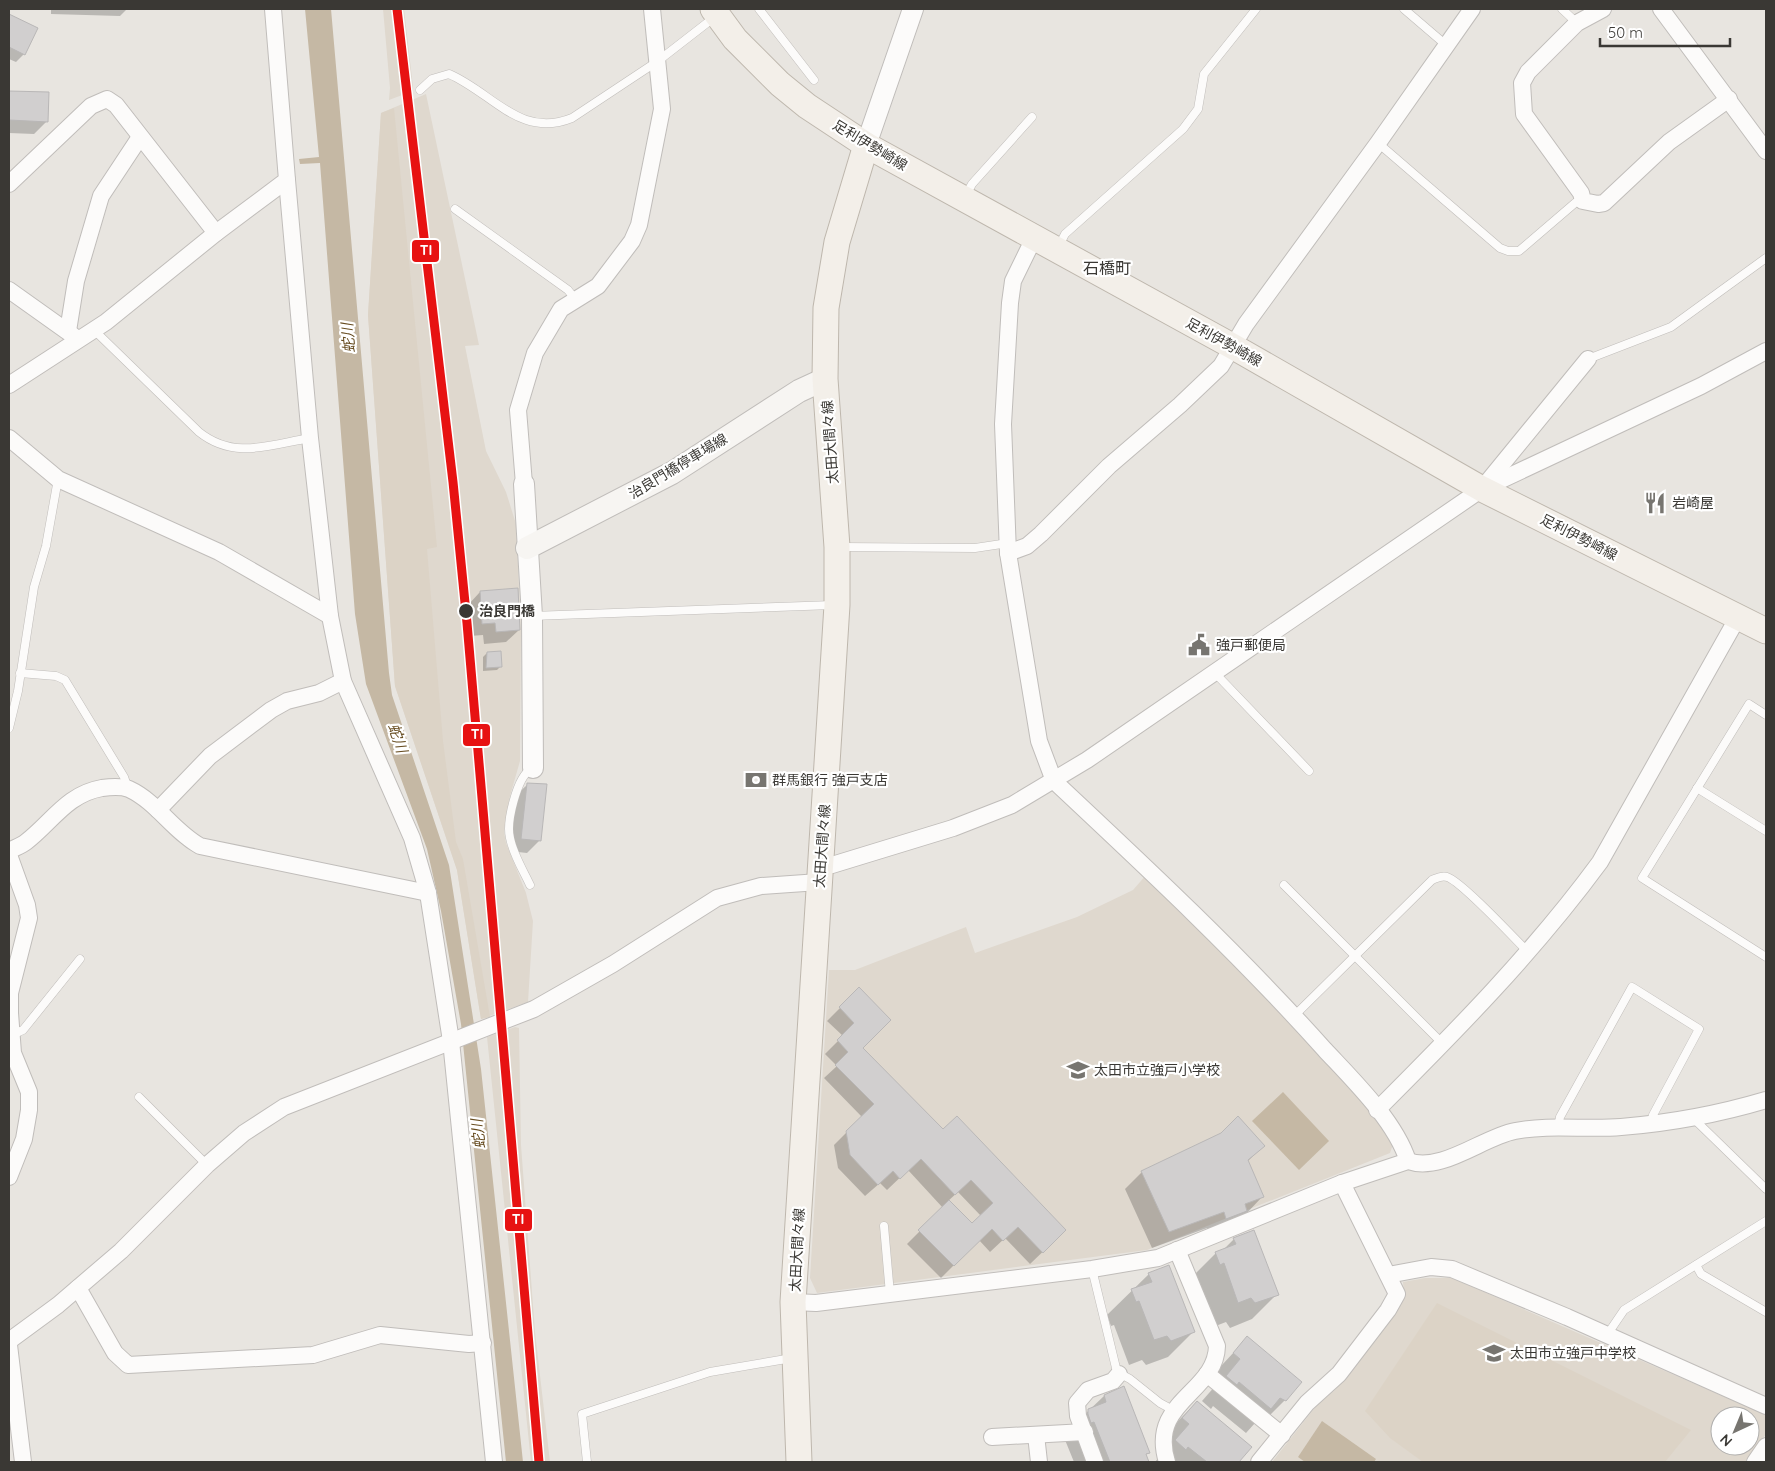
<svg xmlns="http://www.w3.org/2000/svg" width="1775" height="1471" viewBox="0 0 1775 1471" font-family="Quicksand,'Noto Sans JP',sans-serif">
<rect width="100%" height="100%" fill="#e8e5e0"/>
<!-- built -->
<g fill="#dfd8ce" fill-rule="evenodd">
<path d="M383,9H404L413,87V91L389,100L390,88Z"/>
<path d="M426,94L479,345L465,346L486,451L506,492L516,524L521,630L520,761L510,796L504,831L506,843L526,893L533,921L528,1002L481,1019L457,870L395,686L368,315L381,113Z"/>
<path d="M1147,874L1302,1032L1367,1107L1393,1144L1390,1153L1147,1250L817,1293L810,1278L829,970H855L966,927L975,953L1077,917L1133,890Z"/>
<path d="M515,1027L519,1028L521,1145L535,1332L550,1462H531L487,1037Z"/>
<path d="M1425,1278H1452L1766,1415V1434L1745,1462H1272L1317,1405L1335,1390L1393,1316L1404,1293L1403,1282ZM1720,1416H1750V1446H1720Z"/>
</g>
<!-- green -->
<g fill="#dcd3c6">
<path d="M394,108L437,547L427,549L443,741L456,842L463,859L490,1017L481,1019L457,870L395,686L368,315L381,113Z"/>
<path d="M1437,1303L1691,1430L1665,1462H1423L1390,1438L1365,1411Z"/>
</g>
<!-- water -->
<g fill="#c5b8a4">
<path d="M305,9H331L389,673L392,695L449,865L481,1069L523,1462H506L461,1024L441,911L427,849L366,684L355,614L320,163L300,164L299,159L319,157Z"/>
<path d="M1283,1092L1329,1141L1299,1170L1252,1121Z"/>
<path d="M1322,1421L1376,1459L1374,1462H1305L1298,1457Z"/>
</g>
<!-- shadow -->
<g fill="#0003" fill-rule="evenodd">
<path d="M51,9H127L120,16L51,14Z"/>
<path d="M9,15L36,29L24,54L16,62L9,59Z"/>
<path d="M9,87L10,92L47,121L34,134L9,133Z"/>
<path d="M480,592L519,630L506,642L484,644L483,635L470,636L468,605Z"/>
<path d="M487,653L501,666L497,670L483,671V657Z"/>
<path d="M527,785L546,786L540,840L527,853L509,851L514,797Z"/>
<path d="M859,989L862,1048L1052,1243L1030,1264L1005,1238L990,1252L979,1240L941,1278L907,1244L943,1208L908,1170L887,1190L880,1183L865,1196L838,1168L834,1145L862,1117L824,1078L837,1066L825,1054L843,1036L827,1021ZM958,1192L981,1216L972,1225L948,1201Z"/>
<path d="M1263,1146L1247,1162L1262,1197L1246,1214L1210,1235L1207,1228L1152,1248L1125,1189L1142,1172Z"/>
<path d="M1234,1239L1277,1294L1252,1319L1230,1328L1226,1322L1213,1327L1191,1278L1216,1253L1223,1250Z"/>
<path d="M1149,1274L1193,1332L1168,1357L1146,1365L1142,1360L1129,1365L1114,1325L1111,1326L1107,1315Z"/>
<path d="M1247,1338L1285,1400L1260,1425L1255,1423L1246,1433L1213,1406L1211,1409L1202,1401L1216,1385L1209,1379Z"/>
<path d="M1124,1388L1148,1453L1145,1455L1148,1462H1074L1063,1435L1104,1396Z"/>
<path d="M1197,1402L1250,1447L1237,1462H1155L1165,1450L1172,1427Z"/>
</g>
<!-- building -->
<g fill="#d1cfcf" stroke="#b9b7b7">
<path d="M9,14L38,28L25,55L9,47Z"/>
<path d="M9,91L49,92L48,122L9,120Z"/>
<path d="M518,588L520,630L496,632L495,623L482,624L480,591Z"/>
<path d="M501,651L502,667L486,668L487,652Z"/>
<path d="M527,783L547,784L541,841L521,839Z"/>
<path d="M859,987L891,1020L863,1048L943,1129L957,1116L1066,1230L1043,1253L1018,1227L1003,1241L992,1229L954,1266L918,1230L949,1200L972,1223L993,1203L971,1180L955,1195L921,1159L900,1179L893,1171L878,1185L850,1155L846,1131L874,1104L835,1065L848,1052L837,1040L854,1023L839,1007Z"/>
<path d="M1238,1116L1265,1146L1248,1160L1264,1197L1245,1204L1247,1211L1226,1219L1224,1212L1169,1232L1141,1171L1221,1133Z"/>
<path d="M1254,1230L1279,1295L1255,1303L1251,1298L1238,1303L1224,1263L1220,1265L1215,1252L1236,1244L1233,1238Z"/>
<path d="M1169,1265L1195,1332L1171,1341L1167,1336L1154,1340L1139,1301L1136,1302L1131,1289L1152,1282L1148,1273Z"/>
<path d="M1247,1336L1302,1382L1286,1401L1280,1398L1271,1409L1239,1382L1237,1385L1226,1376L1240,1359L1233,1353Z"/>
<path d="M1124,1386L1150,1453L1146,1454L1149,1462H1110L1094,1422L1091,1423L1088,1414V1409L1106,1402L1104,1395Z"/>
<path d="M1197,1401L1252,1447L1239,1462H1207L1188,1447L1186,1450L1175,1440L1189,1424L1182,1418Z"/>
</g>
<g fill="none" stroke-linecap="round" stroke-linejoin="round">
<!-- service casing -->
<g stroke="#c0bdba" stroke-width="9">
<g id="service">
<path d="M759,9L814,80"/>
<path d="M1404,9L1446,45"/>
<path d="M1562,9L1577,23"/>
<path d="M420,90L432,79L449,74C493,93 520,139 572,118L658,61L716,16"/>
<path d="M1378,143L1500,248L1508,251H1519L1575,203L1583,201"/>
<path d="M965,197L972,184L1032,117"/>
<path d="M455,209L568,290L575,299"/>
<path d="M1059,246L1065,234L1183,129L1198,109L1204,74L1256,9"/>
<path d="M94,330L199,432C234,460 269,445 310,438"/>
<path d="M1588,359L1671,327L1766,258"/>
<path d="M841,547L975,548L1008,543"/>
<path d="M532,616L833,605"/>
<path d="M20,673L56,676L65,680L124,777L128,789"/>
<path d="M1215,673L1309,771"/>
<path d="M1766,715L1749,704L1642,878L1766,957"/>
<path d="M9,728L18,691L34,587L46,546L58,479"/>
<path d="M1697,788L1766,831"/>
<path d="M530,885C523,870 513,854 510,838C506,822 517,777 531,769"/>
<path d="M1284,885L1443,1044"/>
<path d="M1294,1016L1432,880C1437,878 1442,875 1447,877C1461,881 1514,938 1528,952"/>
<path d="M12,1035L23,1030L80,959"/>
<path d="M139,1097L207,1165"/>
<path d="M1693,1118L1766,1189"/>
<path d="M1558,1127L1560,1117L1632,987L1699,1029L1653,1115L1651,1123"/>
<path d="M884,1226L890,1294"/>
<path d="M1696,1265L1701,1274L1766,1312"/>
<path d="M1092,1269L1117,1372L1130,1379L1160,1403L1173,1410"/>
<path d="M1607,1335L1624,1310L1766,1221"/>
<path d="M587,1462L582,1414L710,1372L792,1358"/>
</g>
</g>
<!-- minor casing -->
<g stroke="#c0bdba" stroke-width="18">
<g id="minor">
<path d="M1603,9L1577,23L1528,72L1522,83L1524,114L1581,193L1583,201L1598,204L1604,203L1669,142L1729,99"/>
<path d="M1661,9L1766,151"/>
<path d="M287,180L310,438L330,616L343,681L412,838L428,893L451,1041L494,1462"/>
<path d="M9,184L91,106L107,99L116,105L216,233"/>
<path d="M1034,238L1013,281L1010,303L1003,424L1008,553L1039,741L1054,781C1147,868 1240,955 1325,1050C1354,1081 1395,1121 1408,1161"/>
<path d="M9,290L75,337"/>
<path d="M68,331L76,281L101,196L140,137"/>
<path d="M9,385L106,322L216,233L287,180L273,9"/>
<path d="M9,438L58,479L219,552L330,616"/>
<path d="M524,484L518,410L535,353L561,309L598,286L632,241L639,225L662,109L652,9"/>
<path d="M1485,485L1588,359"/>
<path d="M1008,553L1027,546L1041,534L1109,466L1180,405L1221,366L1246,324L1378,143L1472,9"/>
<path d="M158,810L210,756L271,710L287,701L319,693L343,681"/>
<path d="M9,851C14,848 21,846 26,842C52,822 67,794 102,788C110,787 121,786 129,789C157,802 173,831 200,846L428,893"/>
<path d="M9,855L27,905L29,918L10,993V1013L13,1053L29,1092V1110L24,1139L9,1177"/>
<path d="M821,865H832L953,828L1012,805L1087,760L1482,489L1701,386L1766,351"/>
<path d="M1377,1110C1456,1031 1534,952 1600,862L1738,617"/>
<path d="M1388,1275L1431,1267L1452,1269L1567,1317L1766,1406"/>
<path d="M78,1288L115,1353L128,1365L313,1355L380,1335L469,1344L483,1343"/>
<path d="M793,1302L816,1303L1092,1269L1158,1258L1342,1183L1408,1161C1442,1173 1483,1137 1515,1131C1550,1124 1586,1130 1621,1127C1671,1123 1719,1114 1766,1100"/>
<path d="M9,1341L58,1305L121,1251L207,1165L244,1133L284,1107L534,1009L613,964L717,898L761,886L819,882"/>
<path d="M9,1345L23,1462"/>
<path d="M1207,1374L1282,1435"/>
<path d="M1036,1435L1039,1462"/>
<path d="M992,1437L1085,1432"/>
<path d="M1095,1462L1078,1416L1077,1403L1088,1390L1113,1381L1119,1374"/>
<path d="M1167,1462C1148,1401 1216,1393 1217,1346L1177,1250"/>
<path d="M1259,1462L1307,1403L1339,1374L1388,1310L1397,1294L1342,1183"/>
<path d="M1755,1462L1766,1446"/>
</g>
</g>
<!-- tertiary casing -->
<g stroke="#c0bdba" stroke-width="22">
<g id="tertiary">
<path d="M866,145L913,9"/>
<path d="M524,484L532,616L533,768"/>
</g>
</g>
<!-- secondary casing -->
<g stroke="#c0bdba" stroke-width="24">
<path id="secondary" d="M527,548L672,473L799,391L825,379"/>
</g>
<!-- primary casing -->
<g stroke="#beb7ad" stroke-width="27">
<g id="primary">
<path d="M713,9L735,39L780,84L807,106L866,145L1232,346L1482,489L1766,631"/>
<path d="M799,1462L793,1302L837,605V547L825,379L826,308L837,242L866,145"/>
</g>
</g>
<!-- service -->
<use href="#service" stroke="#fcfbfa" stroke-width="8"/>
<!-- minor -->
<use href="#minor" stroke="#fcfbfa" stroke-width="16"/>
<!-- tertiary -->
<use href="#tertiary" stroke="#fcfbfa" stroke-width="20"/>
<!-- secondary -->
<use href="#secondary" stroke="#f7f5f2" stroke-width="22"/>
<!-- primary -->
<use href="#primary" stroke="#f3efe9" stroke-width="25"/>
<!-- rail-1 casing -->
<g stroke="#fff" stroke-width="12">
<path id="rail-1" d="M397,9L453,482L467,623L539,1462"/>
</g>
<!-- rail-1 -->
<use href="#rail-1" stroke="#e71212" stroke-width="9"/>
</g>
<!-- icons -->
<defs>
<g id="restaurant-bare" transform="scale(1.725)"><path d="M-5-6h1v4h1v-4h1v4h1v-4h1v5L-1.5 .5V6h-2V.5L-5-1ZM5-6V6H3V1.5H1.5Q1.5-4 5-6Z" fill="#777570" stroke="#fff" stroke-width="2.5" paint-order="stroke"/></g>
<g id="civic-bare" transform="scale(1.725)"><path d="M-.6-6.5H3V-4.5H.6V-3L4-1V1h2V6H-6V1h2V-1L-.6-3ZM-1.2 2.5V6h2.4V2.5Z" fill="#777570" stroke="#fff" stroke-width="2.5" paint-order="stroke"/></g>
<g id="bank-bare" transform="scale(1.725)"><path d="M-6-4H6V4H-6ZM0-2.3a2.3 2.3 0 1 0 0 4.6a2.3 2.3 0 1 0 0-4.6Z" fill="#777570" stroke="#fff" stroke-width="2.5" paint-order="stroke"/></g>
<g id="school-bare" transform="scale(1.725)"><path d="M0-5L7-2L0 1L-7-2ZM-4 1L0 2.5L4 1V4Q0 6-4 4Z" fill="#777570" stroke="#fff" stroke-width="2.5" paint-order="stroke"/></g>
</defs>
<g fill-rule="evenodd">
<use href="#restaurant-bare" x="1655" y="503"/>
<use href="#civic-bare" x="1199" y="645"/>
<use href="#bank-bare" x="756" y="780"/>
<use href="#school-bare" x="1078" y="1070"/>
<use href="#school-bare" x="1494" y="1353"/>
</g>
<!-- markers -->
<circle fill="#3a3834" stroke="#fff" stroke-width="2" cx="466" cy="611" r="8"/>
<g text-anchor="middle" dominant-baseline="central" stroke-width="4.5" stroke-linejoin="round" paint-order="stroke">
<!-- street labels -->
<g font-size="14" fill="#3a3834" stroke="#fff">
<text transform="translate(870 145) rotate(31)">足利伊勢崎線</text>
<text transform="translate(1224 342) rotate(29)">足利伊勢崎線</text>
<text transform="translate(830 442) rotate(-94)">太田大間々線</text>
<text transform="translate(678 466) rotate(-31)">治良門橋停車場線</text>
<text transform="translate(1579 537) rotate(27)">足利伊勢崎線</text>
<text transform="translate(822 846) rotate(-86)">太田大間々線</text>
<text transform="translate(797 1250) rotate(-87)">太田大間々線</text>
</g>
<!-- poi labels -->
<g font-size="14" fill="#3a3834" stroke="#fff" text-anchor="start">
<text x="1672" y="503">岩崎屋</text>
<text x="1216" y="645">強戸郵便局</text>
<text x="772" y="780">群馬銀行 強戸支店</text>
<text x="1094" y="1070">太田市立強戸小学校</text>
<text x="1510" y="1353">太田市立強戸中学校</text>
</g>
<!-- stop labels -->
<g font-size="14" font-weight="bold" fill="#3a3834" stroke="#fff" text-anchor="start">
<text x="479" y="611">治良門橋</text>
</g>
<!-- water labels -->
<g font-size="15" font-style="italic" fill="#664b1f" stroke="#fff">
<text transform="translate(348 338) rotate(-95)">蛇川</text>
<text transform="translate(398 738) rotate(71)">蛇川</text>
<text transform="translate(478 1134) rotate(-96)">蛇川</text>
</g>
<!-- quarter labels -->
<g font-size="16" fill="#3a3834" stroke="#fff">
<text x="1107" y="268">石橋町</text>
</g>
</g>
<g stroke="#fff" stroke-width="2">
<rect x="411" y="239" width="29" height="24" rx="5" fill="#e71212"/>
<rect x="462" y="723" width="29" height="24" rx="5" fill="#e71212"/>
<rect x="504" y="1208" width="29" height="24" rx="5" fill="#e71212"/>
</g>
<g font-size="14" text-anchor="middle" font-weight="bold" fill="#fff">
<text x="426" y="255">TI</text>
<text x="477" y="739">TI</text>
<text x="518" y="1224">TI</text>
</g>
<!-- border -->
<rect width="1775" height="1471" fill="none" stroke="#3a3834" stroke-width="20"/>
<!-- north arrow -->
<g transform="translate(1735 1431) rotate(224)"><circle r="24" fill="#ffffff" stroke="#b0afae"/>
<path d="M0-4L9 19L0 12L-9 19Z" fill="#777570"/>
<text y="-8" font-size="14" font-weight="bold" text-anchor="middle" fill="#3a3834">N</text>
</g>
<!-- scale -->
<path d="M1600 38v8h130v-8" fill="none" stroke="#3a3834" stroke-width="2.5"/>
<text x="1608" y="38" font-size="15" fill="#3a3834" stroke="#ffffff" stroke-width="4" paint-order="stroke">50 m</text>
</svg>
